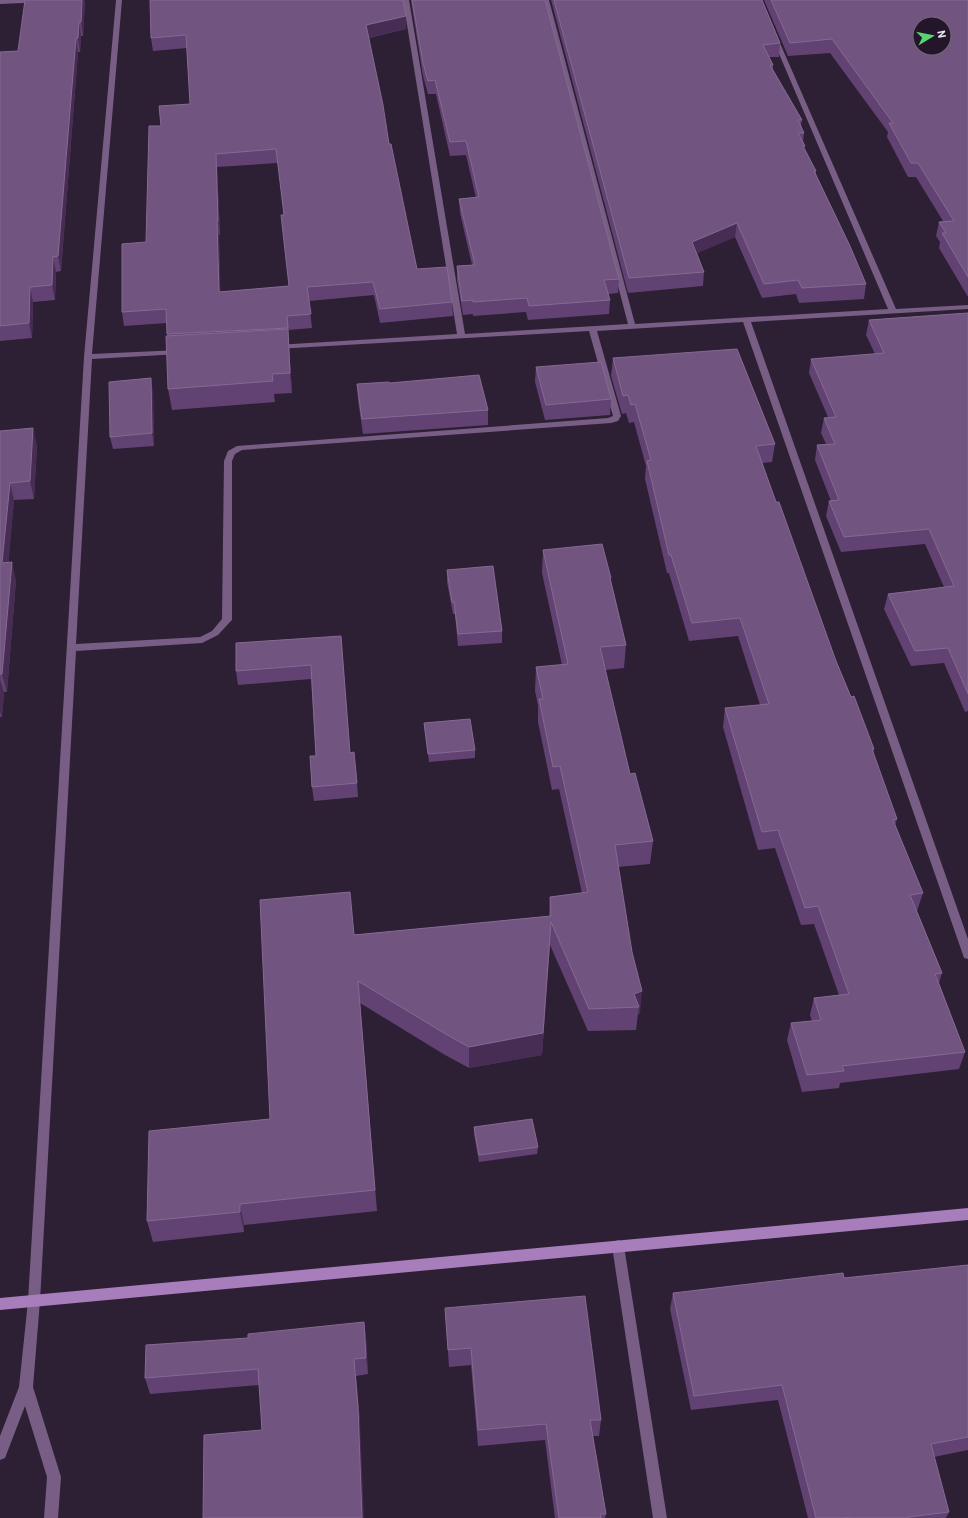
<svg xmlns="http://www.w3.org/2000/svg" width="968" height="1518" viewBox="0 0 968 1518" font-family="Barlow,sans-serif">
<rect width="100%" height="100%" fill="#2d1f34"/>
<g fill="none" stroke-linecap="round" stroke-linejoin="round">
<!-- street -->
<g fill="#785e85" fill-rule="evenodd">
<path d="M0,0H48L45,2L0,4Z"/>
<path d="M116,0H122L92,354L180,350L184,352L180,354L92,359L76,644L200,637L212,631L222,619L224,461L228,451L237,446L608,418L613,416L589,331L276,349L272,347L276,345L457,334L403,0H409L465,334L628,324L543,0H549L635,324L888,309L771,35L776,34L896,309L968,305V309L751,322L968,939V959L964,958L963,955L743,322L597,331L621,416L618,421L611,423L242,450L235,454L232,461V620L230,622L218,635L202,643L76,651L40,1301L33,1387L61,1477L58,1518H44L47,1477L25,1406L5,1458L0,1460V1436L19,1387L28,1301L84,357Z"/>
<path d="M618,1240L622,1242L624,1246L667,1518H653L612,1246L614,1242Z"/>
</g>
<!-- secondary -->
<path fill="#a77dbc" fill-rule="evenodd" d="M968,1208V1220L0,1310V1298Z"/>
</g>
<!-- wall -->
<g fill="#624272" fill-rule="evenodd">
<path d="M85,0L83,36H81L80,52H78L61,271L56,272L55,300L33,302L32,338L0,341V52L18,51Z"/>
<path d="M411,0H545L619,279L618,293L608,294L610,300L609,314L528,320L526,312L473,316V314L463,315L457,280V266L472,265L460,213L459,199L476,198L466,155L450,156L436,94H428L423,76Z"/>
<path d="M551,0H762L780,43L779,57H769L773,65V70L802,120L801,126L804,133L803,142L805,146L804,149L816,171V174L866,284L864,299L799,303L796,294L762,298L735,237L697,253L704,272L703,286L628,293Z"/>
<path d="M764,0H968V297L939,248L940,242L936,236L939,222L943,221L916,177H908L887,137L888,132L830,53L788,56Z"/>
<path d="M406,16V29L369,38L389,144L417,269L452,302L453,316L380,323L374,295L309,301L312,328L288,330L292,393L274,394L275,402L172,410L168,389L167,323L124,326L122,312L146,242L161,126L190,104L187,48L153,51L151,38ZM278,163L284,215L289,286L220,292L219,235H220L217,167Z"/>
<path d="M968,313V711L965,712L944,663L911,666L884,609L888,594L944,587L925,544L841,552L826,516L829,501H831L815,460L817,445L826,444L821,433L824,418L828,417L809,373L811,359L875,354L866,335L869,320Z"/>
<path d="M613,358L775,444L772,462L762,463L776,502L836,661L851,697L874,749L873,754L897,819L895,825L923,893L917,911L942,973L939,983L965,1052L959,1069L840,1083L839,1088L802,1092L787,1040L791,1023L812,1021L810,1015L814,998L839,995L814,924L801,925L775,848L758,850L723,727L725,708L760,705L738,636L689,641L669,573H667L645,479L646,466L634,422L629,423L626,413L622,414L611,376Z"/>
<path d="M536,367L611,399L610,415L545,420L535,382Z"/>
<path d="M357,384L488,410V425L363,434L358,400Z"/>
<path d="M153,391L154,446L113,449L110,437Z"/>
<path d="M0,431L37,445L34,499L14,500L8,563L16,580L7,692H4L2,717H0Z"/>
<path d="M543,550L611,578V582L626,645L624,668L605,670L630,774L653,841L650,864L618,867L632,952L640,1014H638L636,1030L588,1031L550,945L542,1055L469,1068L445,1055L360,1003L377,1211L244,1225V1232L153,1242L147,1221L270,1119L354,935L549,916L550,897L582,893L559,789L552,790L538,722V705L535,691L536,667L562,665L542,573Z"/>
<path d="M447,570L502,631V643L458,646L455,614H453L447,582Z"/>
<path d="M341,636L350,753L357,783L358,797L314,801L312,787L316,756L311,679L238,685L236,671Z"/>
<path d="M424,723L475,750V758L429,762L425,731Z"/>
<path d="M474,1127L538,1147L537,1154L479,1162L474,1134Z"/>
<path d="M968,1265V1450L934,1457L949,1512L946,1518H808L778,1400L691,1410L670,1309L673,1293L844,1278Z"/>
<path d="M445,1308L601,1420L599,1436H593L606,1514L605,1518H555L545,1440L478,1446L471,1365L449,1367Z"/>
<path d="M364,1322L366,1338L368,1374L356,1376L360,1422L262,1430L259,1385L150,1394L145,1378L248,1338Z"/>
</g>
<!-- shaded-wall -->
<g fill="#472d53">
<path d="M82,0H85L83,36L81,22Z"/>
<path d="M406,16V29L367,38L366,25Z"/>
<path d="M79,22L81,36L80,52L78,38Z"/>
<path d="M76,38L78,52L61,271L58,256Z"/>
<path d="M216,154L217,167L220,235L218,221Z"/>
<path d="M217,221L219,235L221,306L219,292Z"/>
<path d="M737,223L735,237L691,256L692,242Z"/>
<path d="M53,257L56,272L55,300L52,285Z"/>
<path d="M30,287L33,302L32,338L29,323Z"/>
<path d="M288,329L289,349L292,393L290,373Z"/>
<path d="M151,378L153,391L154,446L152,433Z"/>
<path d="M33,428L37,445L34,499L30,481Z"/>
<path d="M10,483L14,500L7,581L2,563Z"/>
<path d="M12,562L16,580L7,692L2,674Z"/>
<path d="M0,680L4,692L2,717L0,712Z"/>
<path d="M551,922L542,1055L469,1068V1047Z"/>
<path d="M642,991L640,1014H638L639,1007L634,994Z"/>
<path d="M240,1204L244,1225V1232L240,1212Z"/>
<path d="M364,1322L366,1338L368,1374L366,1358Z"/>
<path d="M354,1359L356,1376L360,1422L364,1518H362Z"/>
</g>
<!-- building -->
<g fill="#715480" stroke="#856a92" fill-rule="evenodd">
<path d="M25,0H82L81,22H79L78,38H76L58,256L53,257L52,285L30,287L29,323L0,326V52L18,51Z"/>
<path d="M150,0H403L406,16L366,25L383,105L389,144H391L417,269L447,267L452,302L380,309L373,282L307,287L311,314L287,316L288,328L167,334L166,309L122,312V244L146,242L149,126H161L159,106L190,104L186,35L151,38ZM276,149L284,215H281L289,286L219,292L217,221H218L216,154Z"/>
<path d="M412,0H545L619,279L604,280L610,300L529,306L527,298L473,302V300L462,301L457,266L475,265L459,199L479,197L466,141L450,142L435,80L428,81L423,63Z"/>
<path d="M554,0H762L780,43L763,45L773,65H770L802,120H798L804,133H798L805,146H803L816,171H814L850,246L866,284L802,288L798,280L764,284L737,223L692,242L704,272L629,278Z"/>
<path d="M771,0H968V277L942,233H946L939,222L954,221L918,163H911L889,123H893L832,39L790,43ZM920,24H944V48H920Z"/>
<path d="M968,313V694L948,648L915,651L888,594L954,586L929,529L844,537L829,501L839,500L817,445L835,444L824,418L836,417L811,359L884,353L869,320Z"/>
<path d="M288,329L290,373L272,374L273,381L168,389L166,336Z"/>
<path d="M737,349L775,444L756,446L776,502H779L836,661L851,697L854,696L874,749H872L897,819L893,820L923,893L910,895L942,973L935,974L965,1052L842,1066L844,1071L807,1075L791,1023L821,1020L814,998L849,994L818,906L805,908L778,830L762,832L725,708L769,704L740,618L692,623L671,555H669L647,461L651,460L635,404L631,405L628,395L623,396L613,358Z"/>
<path d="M601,362L611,399L546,405L536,367Z"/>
<path d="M479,375L488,410L362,419L357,384L389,382L390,383Z"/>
<path d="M151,378L152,433L110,437L109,382Z"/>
<path d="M33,428L30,481L10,483L2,563L12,562L2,674H0V431Z"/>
<path d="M602,544L611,578H610L626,645L600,647L630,774L635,773L653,841L615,845L632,952L642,991L634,994L639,1007L589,1009L551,922L543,1033L469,1047L444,1033L358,981L375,1190L240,1204V1212L147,1221L149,1131L270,1119L260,900L350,892L354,935L551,916L550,897L588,892L560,766L553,767L539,699H543L536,667L568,664L543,550Z"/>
<path d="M493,566L502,631L458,634L454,602H452L447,570Z"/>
<path d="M341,636L350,753L354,752L357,783L312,787L310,756H316L311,665L236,671V643Z"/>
<path d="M470,719L475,750L428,754L424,723Z"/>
<path d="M532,1119L538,1147L479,1155L474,1127Z"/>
<path d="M968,1265V1437L931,1444L949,1512L908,1517V1518H851V1517L842,1518H816L782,1385L694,1396L673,1293L843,1273L844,1278Z"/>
<path d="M585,1296L601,1420H590L606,1514H600L601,1518H559L546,1424L478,1430L471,1348L448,1350L445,1308Z"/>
<path d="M364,1322L366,1358L354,1359L358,1407L362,1518H203L204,1435L262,1430L258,1369L145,1378L146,1345L248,1338V1334Z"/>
</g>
<!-- north arrow -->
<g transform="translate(932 36) rotate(80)"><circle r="19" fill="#23152a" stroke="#74687a"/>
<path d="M0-3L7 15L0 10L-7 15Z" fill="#57d570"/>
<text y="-6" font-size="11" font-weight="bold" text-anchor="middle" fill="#ede4f3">N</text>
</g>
</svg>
